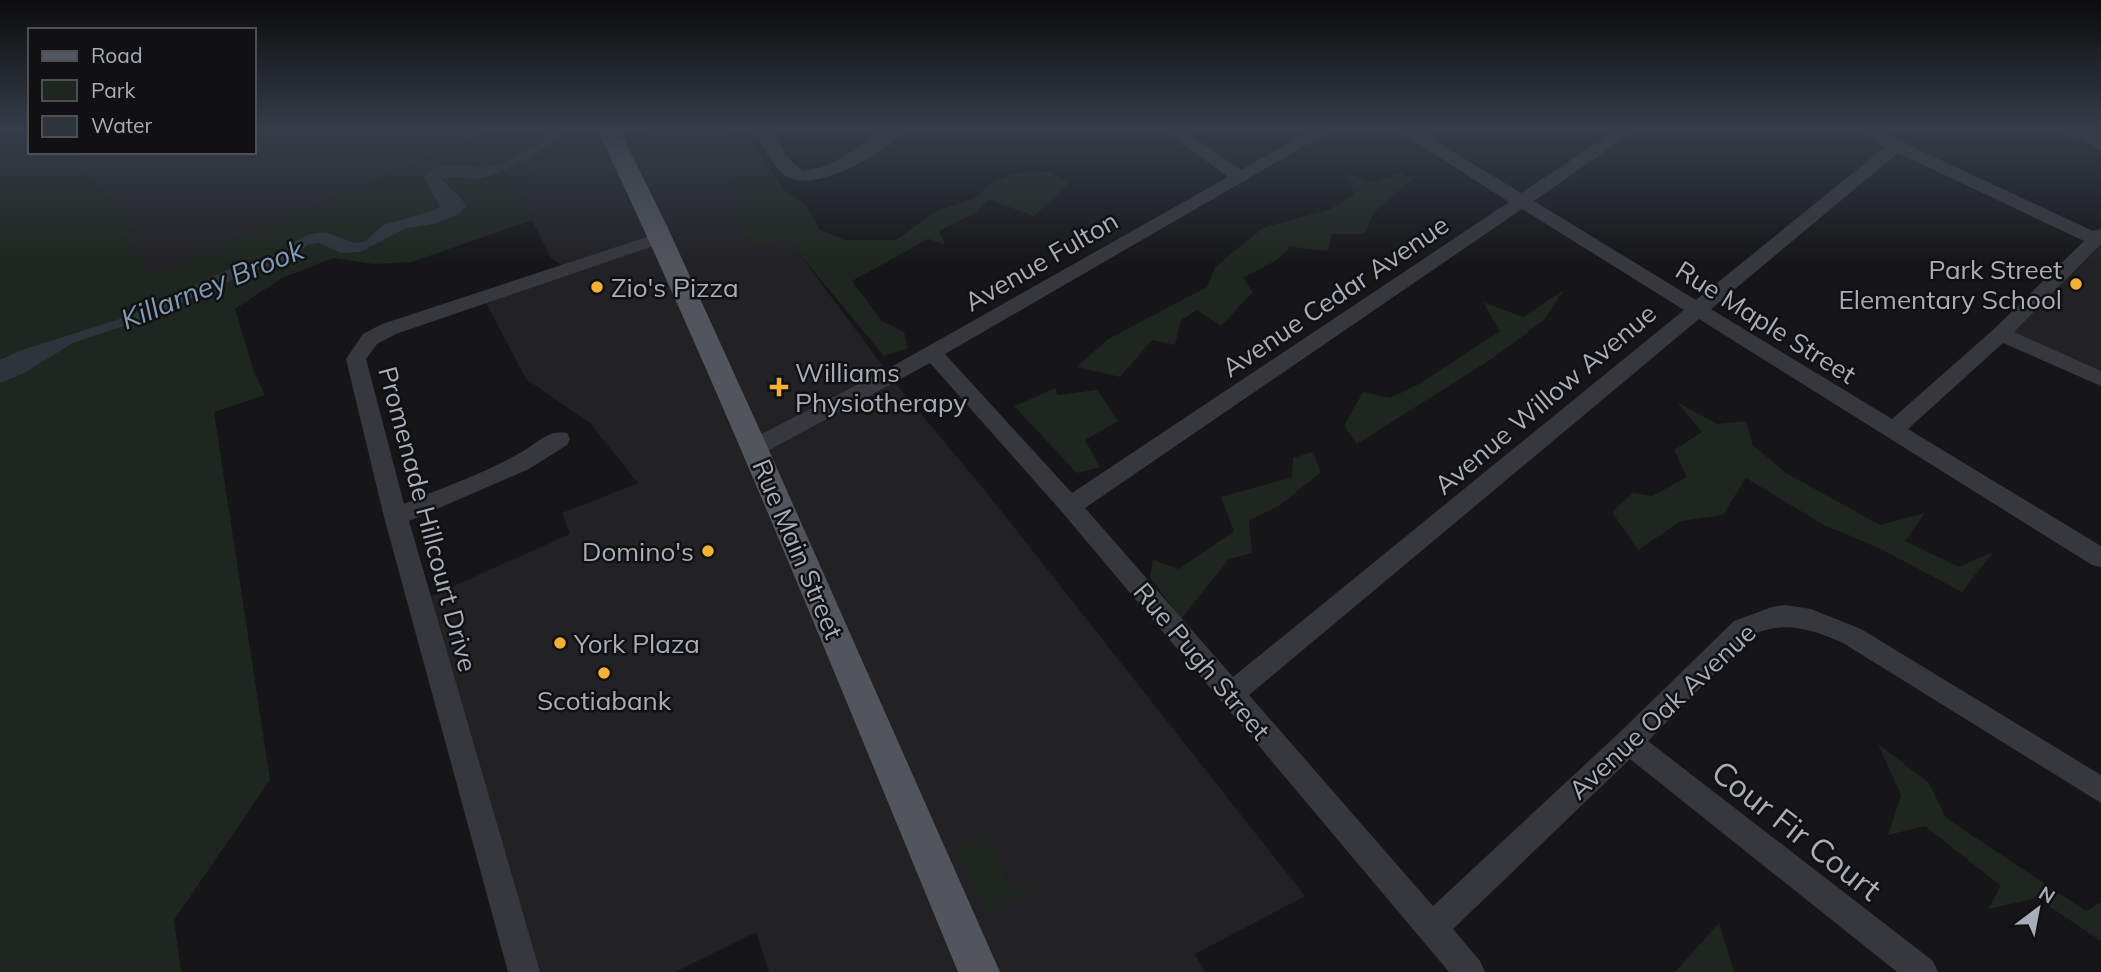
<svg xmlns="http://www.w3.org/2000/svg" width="2101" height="972" viewBox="0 0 2101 972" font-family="Mulish,sans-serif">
<rect width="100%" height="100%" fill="#161618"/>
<!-- built -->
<g fill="#222225">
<path d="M254,129H481L483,131L473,140L151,277L125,242L136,225L81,172L75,152H254Z"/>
<path d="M663,129H720L759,200L897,385L987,493L1305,896L1195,954L1205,972H769L756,932L675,972H524L420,601L570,534L562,513L638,483L590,423L526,379L483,297L566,268L551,258L517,191L522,183L574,144L614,141L616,144Z"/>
<path d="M2101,234V379L2001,334Z"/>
</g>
<!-- green -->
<g fill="#1e261f">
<path d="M0,129H30V152H75L87,166L82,173L136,225L125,242L151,276L473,140L483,131L481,129H608L614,141L574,144L522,183L518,191L532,220L412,262L374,264L333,258L282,278L235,309L254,372L265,395L214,412L270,780L174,920L181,972H0Z"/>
<path d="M720,129H744L784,190L805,204L820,230L845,240H896L937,211L976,198L993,182L1016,173L1050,172L1069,184L1034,216L989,200L975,213L939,231L945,244L928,239L852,281L882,321L904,332L908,348L884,356L787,239L754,245L735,223L749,214L729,182L742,169Z"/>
<path d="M1346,173L1373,183L1400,173L1412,180L1375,211L1364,234H1332L1328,251L1291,247L1277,260L1243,278L1253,292L1221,326L1197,310L1181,320L1175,345L1152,340L1120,377L1077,367L1108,339L1207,287L1215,267L1263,228L1331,209L1354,194Z"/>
<path d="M1564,290L1544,320L1493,358L1357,444L1344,426L1363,392L1390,398L1419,384L1500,331L1483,302L1523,317Z"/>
<path d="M1056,388L1057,395L1097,390L1118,421L1085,440L1100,467L1077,473L1014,406Z"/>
<path d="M1677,402L1717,424L1746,421L1753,445L1786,473L1880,525L1925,513L1905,541L1959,567L1993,552L1962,592L1881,549L1822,524L1746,478L1723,515L1681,521L1638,550L1612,512L1633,493L1652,496L1687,477L1674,450L1702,432Z"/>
<path d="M1313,452L1321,472L1279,506L1249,520L1252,553L1229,559L1181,619L1150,577L1153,560L1179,569L1234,531L1221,497L1292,477L1293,458Z"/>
<path d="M1878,744L1929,783L1946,818L2086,911L2101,902V941L2037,898L1988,909L2001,886L1925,826L1888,835L1901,795Z"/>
<path d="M986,834L1006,874L1003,876L1011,891L1027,883L1031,892L986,914L957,848Z"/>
<path d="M1719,923L1734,972H1675Z"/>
</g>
<!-- water -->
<path fill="#2c353c" d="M546,129L561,130C555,149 500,174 481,178C468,180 454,175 442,178C445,186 459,192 466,206L459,214L434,224L407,228L360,252L341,253L319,243L307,245L292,259L240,276L151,317L73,343L24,373L0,383V360L19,351L129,316L232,268L287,251L294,242L307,235L325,232L355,243L364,242L383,225L436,210L440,206L424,179C434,157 467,169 486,167C504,165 526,150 543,142L548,137Z"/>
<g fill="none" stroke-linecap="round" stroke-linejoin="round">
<!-- minor -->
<g fill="#37383d" fill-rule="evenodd">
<path d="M754,129H770L788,158L803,171L822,167L838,160L887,129H906C887,152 813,196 784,175C771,165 762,143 754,129Z"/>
<path d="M1163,129H1182L1241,170L1314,129H1334L945,354L1072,493L1509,202L1396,129H1416L1521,193L1618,129H1637L1534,201L1696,300L1885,147L1852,129H1874L2093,231L2101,229V244L2014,332L2101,371V386L2003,343L1908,429L2101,546V567L2092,565L1699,319L1249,695L1433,906L1619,733L1734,621L1772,607L1785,605L1811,609L1861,629L2101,775V803L1843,643C1811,629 1785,620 1752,635L1648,741L1933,961L1938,972H1897L1630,759L1453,929L1480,961L1485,972H1449L1062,512L930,363L762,454L754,456L746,454L743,448L746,442L884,371L1228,177ZM1898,153L2084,241L1994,329L1892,419L1711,309ZM1522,209L1684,310L1233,677L1085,508Z"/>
<path d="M2056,129H2078L2101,139V150Z"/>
<path d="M659,233L668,238L665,242L396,334L377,344L366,359L404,504C445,486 490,472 528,448C540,440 552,429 567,433L570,439L567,445L529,469L409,521L540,972H508L384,517L346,359L363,334L382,324Z"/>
</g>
<!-- major -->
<path fill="#53555c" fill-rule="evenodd" d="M597,129H619L667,226L768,448L1000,972H958C841,690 728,405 597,129Z"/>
</g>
<!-- sky -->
<linearGradient id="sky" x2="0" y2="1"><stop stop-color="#0c0c0d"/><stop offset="0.49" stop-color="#363c48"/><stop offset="1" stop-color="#363c48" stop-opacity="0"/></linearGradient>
<rect width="2101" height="265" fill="url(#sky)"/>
<!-- markers -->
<g fill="#f2b134" stroke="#111113" stroke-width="2.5">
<circle cx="2076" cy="284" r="7"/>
<circle cx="597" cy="287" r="7"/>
<path d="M775.5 376.5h7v7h7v7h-7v7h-7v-7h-7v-7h7z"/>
<circle cx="708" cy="551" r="7"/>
<circle cx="560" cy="643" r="7"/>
<circle cx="604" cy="673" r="7"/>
</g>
<g text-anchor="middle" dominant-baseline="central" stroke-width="5" stroke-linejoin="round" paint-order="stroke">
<!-- street labels -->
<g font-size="26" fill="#a8adb8" stroke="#111113">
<text transform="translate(1041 261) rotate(-30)">Avenue Fulton</text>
<text transform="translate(1335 296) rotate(-34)">Avenue Cedar Avenue</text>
<text transform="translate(1766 322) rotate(32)">Rue Maple Street</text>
<text transform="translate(1545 399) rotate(-40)">Avenue Willow Avenue</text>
<text transform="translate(428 519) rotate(75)">Promenade Hillcourt Drive</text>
<text transform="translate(798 549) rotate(67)">Rue Main Street</text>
<text transform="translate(1202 661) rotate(50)">Rue Pugh Street</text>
<text transform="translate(1662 711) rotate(-43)">Avenue Oak Avenue</text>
</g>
<!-- poi labels -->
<g font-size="26" fill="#a8adb8" stroke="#111113" text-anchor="start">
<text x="2062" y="269" text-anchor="end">Park Street<tspan x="2062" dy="30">Elementary School</tspan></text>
<text x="611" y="287">Zio's Pizza</text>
<text x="795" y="372">Williams<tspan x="795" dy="30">Physiotherapy</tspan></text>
<text x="694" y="551" text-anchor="end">Domino's</text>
<text x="574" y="643">York Plaza</text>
<text x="604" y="700" text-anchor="middle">Scotiabank</text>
</g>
<!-- water labels -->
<g font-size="28" font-style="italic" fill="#7f9bb3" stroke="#111113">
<text transform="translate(212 284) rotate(-22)">Killarney Brook</text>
</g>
<!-- near-street labels -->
<g font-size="32" fill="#a8adb8" stroke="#111113">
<text transform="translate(1797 830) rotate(38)">Cour Fir Court</text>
</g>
</g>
<!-- legend -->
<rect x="28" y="28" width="228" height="126" fill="#111113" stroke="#4d4f55" stroke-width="2"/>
<rect x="42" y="51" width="35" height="10" fill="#53555c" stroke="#4d4f55" stroke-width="2"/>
<text x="91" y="63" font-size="21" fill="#a8adb8">Road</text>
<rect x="42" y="80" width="35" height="21" fill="#1e261f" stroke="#4d4f55" stroke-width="2"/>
<text x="91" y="98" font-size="21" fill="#a8adb8">Park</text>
<rect x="42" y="116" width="35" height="21" fill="#2c353c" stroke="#4d4f55" stroke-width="2"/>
<text x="91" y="133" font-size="21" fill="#a8adb8">Water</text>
<!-- north arrow -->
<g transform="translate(2038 909) rotate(32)" stroke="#111113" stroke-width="5" paint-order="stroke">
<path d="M0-5L12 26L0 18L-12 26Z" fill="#a8adb8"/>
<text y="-10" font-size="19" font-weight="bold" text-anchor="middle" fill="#a8adb8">N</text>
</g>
</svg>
